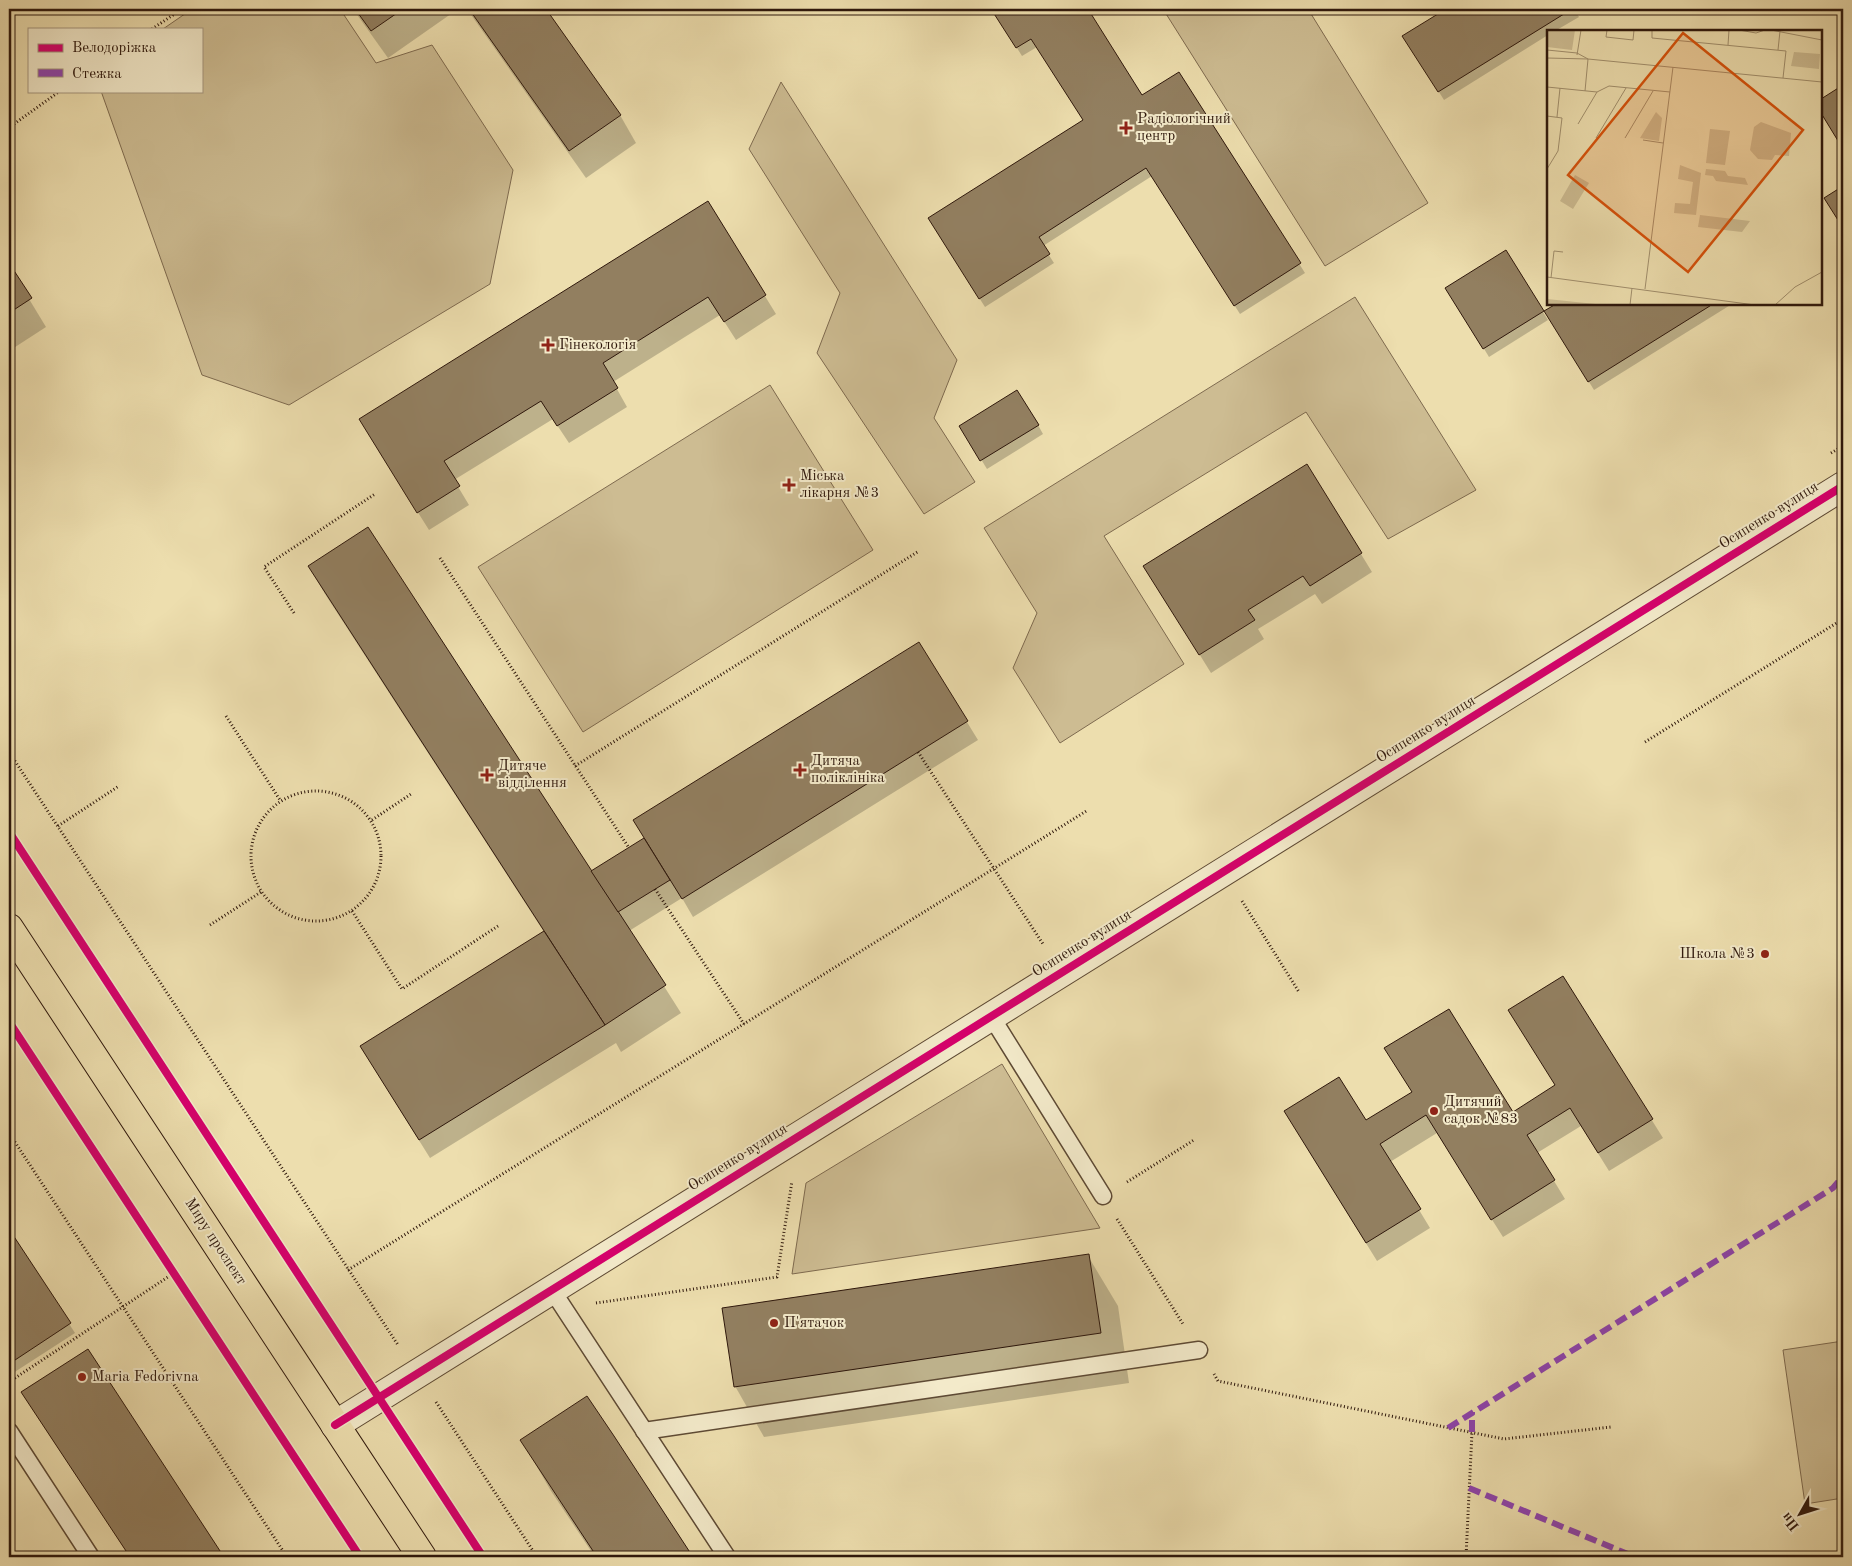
<svg xmlns="http://www.w3.org/2000/svg" width="1852" height="1566" viewBox="0 0 1852 1566" font-family="'Old Standard TT',serif">
<rect width="100%" height="100%" fill="#eddeae"/>
<filter id="stains"><feTurbulence type="fractalNoise" baseFrequency=".004" numOctaves="4"/><feColorMatrix values="0 0 0 0 .2 0 0 0 0 .09 0 0 0 0 .02 0 0 0 .5 -.17"/></filter>
<radialGradient id="worn" r=".72"><stop offset=".6" stop-color="#630" stop-opacity="0"/><stop offset="1" stop-color="#630" stop-opacity=".3"/></radialGradient>
<!-- green -->
<g fill="#cdbc92" stroke="#7e6a4f">
<path d="M192,9H340L376,63L432,45L513,170L490,284L289,405L202,375L101,91H201V29H163Z"/>
<path d="M1163,9H1308L1428,203L1325,266Z"/>
<path d="M781,82L957,360L934,418L975,482L924,514L817,353L840,293L749,149Z"/>
<path d="M1355,297L1476,490L1388,539L1306,412L1104,536L1184,664L1060,743L1013,668L1037,613L984,528Z"/>
<path d="M770,385L873,550L583,732L478,567Z"/>
<path d="M1002,1064L1100,1228L792,1274L806,1183Z"/>
<path d="M1843,1341V1498L1805,1504L1783,1350Z"/>
</g>
<!-- shadow -->
<g fill="#0003">
<path d="M353,9H458L388,58Z"/>
<path d="M467,9H545L620,115L636,143L586,178Z"/>
<path d="M992,9H1086L1142,97L1179,73L1305,273L1240,314L1152,176L1043,246L1054,263L985,307L934,227L1084,121L1037,47L1022,56Z"/>
<path d="M1449,9H1574L1579,17L1555,31H1548V35L1444,100L1404,36Z"/>
<path d="M1843,86V148L1821,112V100Z"/>
<path d="M708,203L776,314L736,340L720,315L613,382L627,407L569,443L553,419L454,480L469,505L429,530L371,438Z"/>
<path d="M9,266L46,327L9,351Z"/>
<path d="M1447,288L1543,312L1548,320L1489,357Z"/>
<path d="M1558,304H1732L1594,390L1546,312Z"/>
<path d="M1038,425L1043,434L987,469L966,435Z"/>
<path d="M1307,466L1372,572L1322,604L1315,594L1258,629L1264,639L1211,673L1156,584Z"/>
<path d="M309,567L592,873L645,839L919,644L978,740L693,917L682,898L629,931L681,1013L621,1052L616,1043L430,1158L372,1065L544,932L325,594Z"/>
<path d="M1563,978L1663,1138L1609,1171L1581,1126L1537,1153L1565,1199L1503,1237L1437,1133L1390,1162L1430,1228L1377,1261L1296,1130L1366,1122L1413,1093L1513,1113L1556,1086Z"/>
<path d="M9,1231L75,1333L10,1375L9,1372Z"/>
<path d="M1088,1256L1118,1306L1129,1383L764,1437L735,1386Z"/>
<path d="M87,1351L223,1557H130L28,1402Z"/>
<path d="M587,1398L691,1557H595L551,1491L522,1441Z"/>
</g>
<!-- building -->
<g fill="#927f60" stroke="#2f180c">
<path d="M355,9H403L371,31Z"/>
<path d="M469,9H546L621,115L569,151Z"/>
<path d="M991,9H1088L1142,95L1179,72L1301,263L1234,306L1146,168L1039,237L1050,254L979,299L928,218L1083,120L1031,39L1016,48Z"/>
<path d="M1446,9H1572L1438,92L1402,36Z"/>
<path d="M1843,85V149L1821,113V99Z"/>
<path d="M1843,186V228L1824,198Z"/>
<path d="M708,201L766,295L724,322L708,297L603,363L618,388L557,426L541,401L444,461L460,486L417,513L359,419Z"/>
<path d="M1506,250L1544,311L1483,349L1445,288Z"/>
<path d="M9,263L32,298L9,313Z"/>
<path d="M1556,304H1713L1588,382L1544,311Z"/>
<path d="M1017,390L1039,425L980,461L959,426Z"/>
<path d="M1307,464L1362,553L1310,586L1303,576L1248,610L1255,620L1199,655L1143,566Z"/>
<path d="M368,527L666,985L605,1025L308,566Z"/>
<path d="M919,642L968,721L682,899L633,820Z"/>
<path d="M644,838L670,880L618,912L591,871Z"/>
<path d="M544,931L605,1025L419,1140L360,1046Z"/>
<path d="M1563,976L1653,1119L1598,1153L1570,1108L1527,1135L1555,1180L1491,1220L1426,1115L1380,1144L1421,1209L1366,1243L1284,1111L1339,1077L1366,1120L1412,1092L1384,1048L1449,1009L1513,1112L1555,1085L1508,1010Z"/>
<path d="M9,1229L71,1323L9,1364Z"/>
<path d="M1089,1254L1101,1333L734,1387L722,1308Z"/>
<path d="M88,1349L224,1557H130L21,1392Z"/>
<path d="M587,1396L614,1436L693,1557H597L520,1440Z"/>
</g>
<g fill="none" stroke-linecap="round" stroke-linejoin="round">
<!-- lane casing -->
<g stroke="#5e4a34" stroke-width="19">
<g id="lane">
<path d="M991,1016L1103,1196"/>
<path d="M552,1290L727,1557"/>
<path d="M9,1431L91,1557"/>
<path d="M644,1431L1199,1350"/>
</g>
</g>
<!-- street casing -->
<g stroke="#5e4a34" stroke-width="30">
<path id="street" d="M335,1425L1843,486"/>
</g>
<!-- highway casing -->
<g stroke="#2f180c" stroke-width="30">
<path id="highway" d="M9,928L422,1557"/>
</g>
<!-- path -->
<g stroke="#2f180c" stroke-width="3" stroke-dasharray="1 2.5" stroke-linecap="butt">
<path d="M152,29L182,9"/>
<path d="M14,124L60,91"/>
<path d="M1831,453L1843,446"/>
<path d="M440,558L629,848"/>
<path d="M294,613L264,567L375,494"/>
<path d="M226,716L280,800"/>
<path d="M1645,742L1843,619"/>
<path d="M9,752L398,1345"/>
<path d="M918,752L1043,944"/>
<path d="M575,766L919,551"/>
<circle cx="316" cy="856" r="65"/>
<path d="M372,820L411,794"/>
<path d="M58,826L119,786"/>
<path d="M655,889L744,1024"/>
<path d="M1242,901L1299,992"/>
<path d="M352,911L402,989L498,926"/>
<path d="M210,925L261,892"/>
<path d="M9,1133L287,1557"/>
<path d="M1127,1182L1194,1140"/>
<path d="M1117,1219L1183,1324"/>
<path d="M348,1270L1088,810"/>
<path d="M596,1303L777,1277L792,1181"/>
<path d="M1214,1374L1218,1381L1504,1439L1611,1427"/>
<path d="M9,1382L174,1273"/>
<path d="M436,1402L537,1557"/>
<path d="M1466,1557L1472,1432"/>
</g>
<!-- lane -->
<use href="#lane" stroke="#f3eaca" stroke-width="16"/>
<!-- street -->
<use href="#street" stroke="#f3eaca" stroke-width="28"/>
<!-- highway -->
<use href="#highway" stroke="#eddeae" stroke-width="28"/>
<!-- quiet -->
<g stroke="#8e44ad" stroke-width="6" stroke-dasharray="12 6" stroke-linecap="butt">
<path d="M1448,1428L1833,1188L1843,1176"/>
<path d="M1472,1432V1412"/>
<path d="M1469,1488L1635,1557"/>
</g>
<!-- cycleway casing -->
<g stroke="#f3eaca" stroke-width="11">
<g id="cycleway">
<path d="M9,832L483,1557"/>
<path d="M9,1022L360,1557"/>
<path d="M335,1425L1843,486"/>
</g>
</g>
<!-- cycleway -->
<use href="#cycleway" stroke="#d6006c" stroke-width="8"/>
</g>
<!-- markers -->
<g fill="#8f2418" stroke="#f3eaca" stroke-width="2">
<path d="M1123.5 120.5h5v5h5v5h-5v5h-5v-5h-5v-5h5z"/>
<path d="M545.5 337.5h5v5h5v5h-5v5h-5v-5h-5v-5h5z"/>
<path d="M786.5 477.5h5v5h5v5h-5v5h-5v-5h-5v-5h5z"/>
<path d="M797.5 762.5h5v5h5v5h-5v5h-5v-5h-5v-5h5z"/>
<path d="M484.5 767.5h5v5h5v5h-5v5h-5v-5h-5v-5h5z"/>
<circle cx="1765" cy="954" r="5"/>
<circle cx="1434" cy="1111" r="5"/>
<circle cx="774" cy="1323" r="5"/>
<circle cx="82" cy="1377" r="5"/>
</g>
<g text-anchor="middle" dominant-baseline="central" stroke-width="4" stroke-linejoin="round" paint-order="stroke">
<!-- poi labels -->
<g font-size="15" fill="#2f180c" stroke="#f3eaca" text-anchor="start">
<text x="1137" y="119">Радіологічний<tspan x="1137" dy="17">центр</tspan></text>
<text x="559" y="345">Гінекологія</text>
<text x="800" y="476">Міська<tspan x="800" dy="17">лікарня №3</tspan></text>
<text x="811" y="761">Дитяча<tspan x="811" dy="17">поліклініка</tspan></text>
<text x="498" y="766">Дитяче<tspan x="498" dy="17">відділення</tspan></text>
<text x="1755" y="954" text-anchor="end">Школа №3</text>
<text x="1444" y="1102">Дитячий<tspan x="1444" dy="17">садок №83</tspan></text>
<text x="784" y="1323">П'ятачок</text>
<text x="92" y="1377">Maria Fedorivna</text>
</g>
<!-- street labels -->
<g font-size="15" fill="#2f180c" stroke="#f3eaca">
<text transform="translate(1769 516) rotate(-32)">Осипенко вулиця</text>
<text transform="translate(1426 730) rotate(-32)">Осипенко вулиця</text>
<text transform="translate(1082 944) rotate(-32)">Осипенко вулиця</text>
<text transform="translate(738 1158) rotate(-32)">Осипенко вулиця</text>
<text transform="translate(215 1242) rotate(57)">Миру проспект</text>
</g>
</g>
<!-- overview -->
<g transform="translate(1547 30)">
<rect width="275" height="275" fill="#eddeae"/>
<path d="M0,0H28L25,20L0,17ZM247,22L273,24L272,39L244,36ZM109,82L115,88L112,111L93,108ZM214,92L244,103L242,126L228,125L225,130L211,129L203,120L207,97ZM163,99L183,101L178,135L159,133ZM133,135L154,143L149,185L127,183L128,173L143,174L146,152L131,149ZM159,139L178,141L181,146L198,148L201,155L169,151L166,146L158,145ZM28,145L42,153L26,179L13,171ZM153,185L203,191L195,202L151,197ZM0,269L58,275H0Z" fill="#cdbc92"/>
<path fill="none" stroke="#a18f6d" stroke-width="1" d="M60,0L59,7L86,10L87,0M105,0V8L239,21L236,48M192,0L209,3L218,0M224,0L275,10M181,15L182,0M0,20L30,23L41,29M231,20L233,1M30,25L34,0M0,28L41,29L275,52M0,57L50,62L62,56L123,62M38,61L41,29M0,86L15,88L11,121L0,139M10,87L13,58M31,94L50,62M49,108L79,58M78,108L106,61M96,110L116,113M0,247L208,275M4,248L7,221L16,222M98,259L126,37M83,275L85,258M228,275L248,257L275,242"/>
<path fill="#d6520c" fill-opacity="0.15" stroke="#d6520c" stroke-width="2.5" d="M136,3L256,100L141,242L21,145Z"/>
<rect width="275" height="275" fill="none" stroke="#2f180c" stroke-width="2.5"/>
</g>
<!-- margin -->
<rect width="1852" height="1566" fill="none" stroke="#eddeae" stroke-width="30"/>
<rect x="10" y="10" width="1832" height="1546" fill="none" stroke="#2f180c" stroke-width="2.5"/>
<rect x="15" y="15" width="1822" height="1536" fill="none" stroke="#2f180c"/>
<!-- legend -->
<rect x="28" y="28" width="175" height="65" fill="#f3eaca" stroke="#a5967e"/>
<rect x="38" y="44" width="25" height="8" fill="#d6006c" stroke="#a5967e"/>
<text x="72" y="52" font-size="15" fill="#2f180c">Велодоріжка</text>
<rect x="38" y="69" width="25" height="8" fill="#8e44ad" stroke="#a5967e"/>
<text x="72" y="78" font-size="15" fill="#2f180c">Стежка</text>
<!-- north arrow -->
<g transform="translate(1800 1514) rotate(231)" stroke="#f3eaca" stroke-width="4" paint-order="stroke">
<path d="M0-4L9 19L0 12L-9 19Z" fill="#2f180c"/>
<text y="-8" font-size="14" font-weight="bold" text-anchor="middle" fill="#2f180c">Пн</text>
</g>
<rect width="100%" height="100%" filter="url(#stains)"/>
<rect width="100%" height="100%" fill="url(#worn)"/>
</svg>
